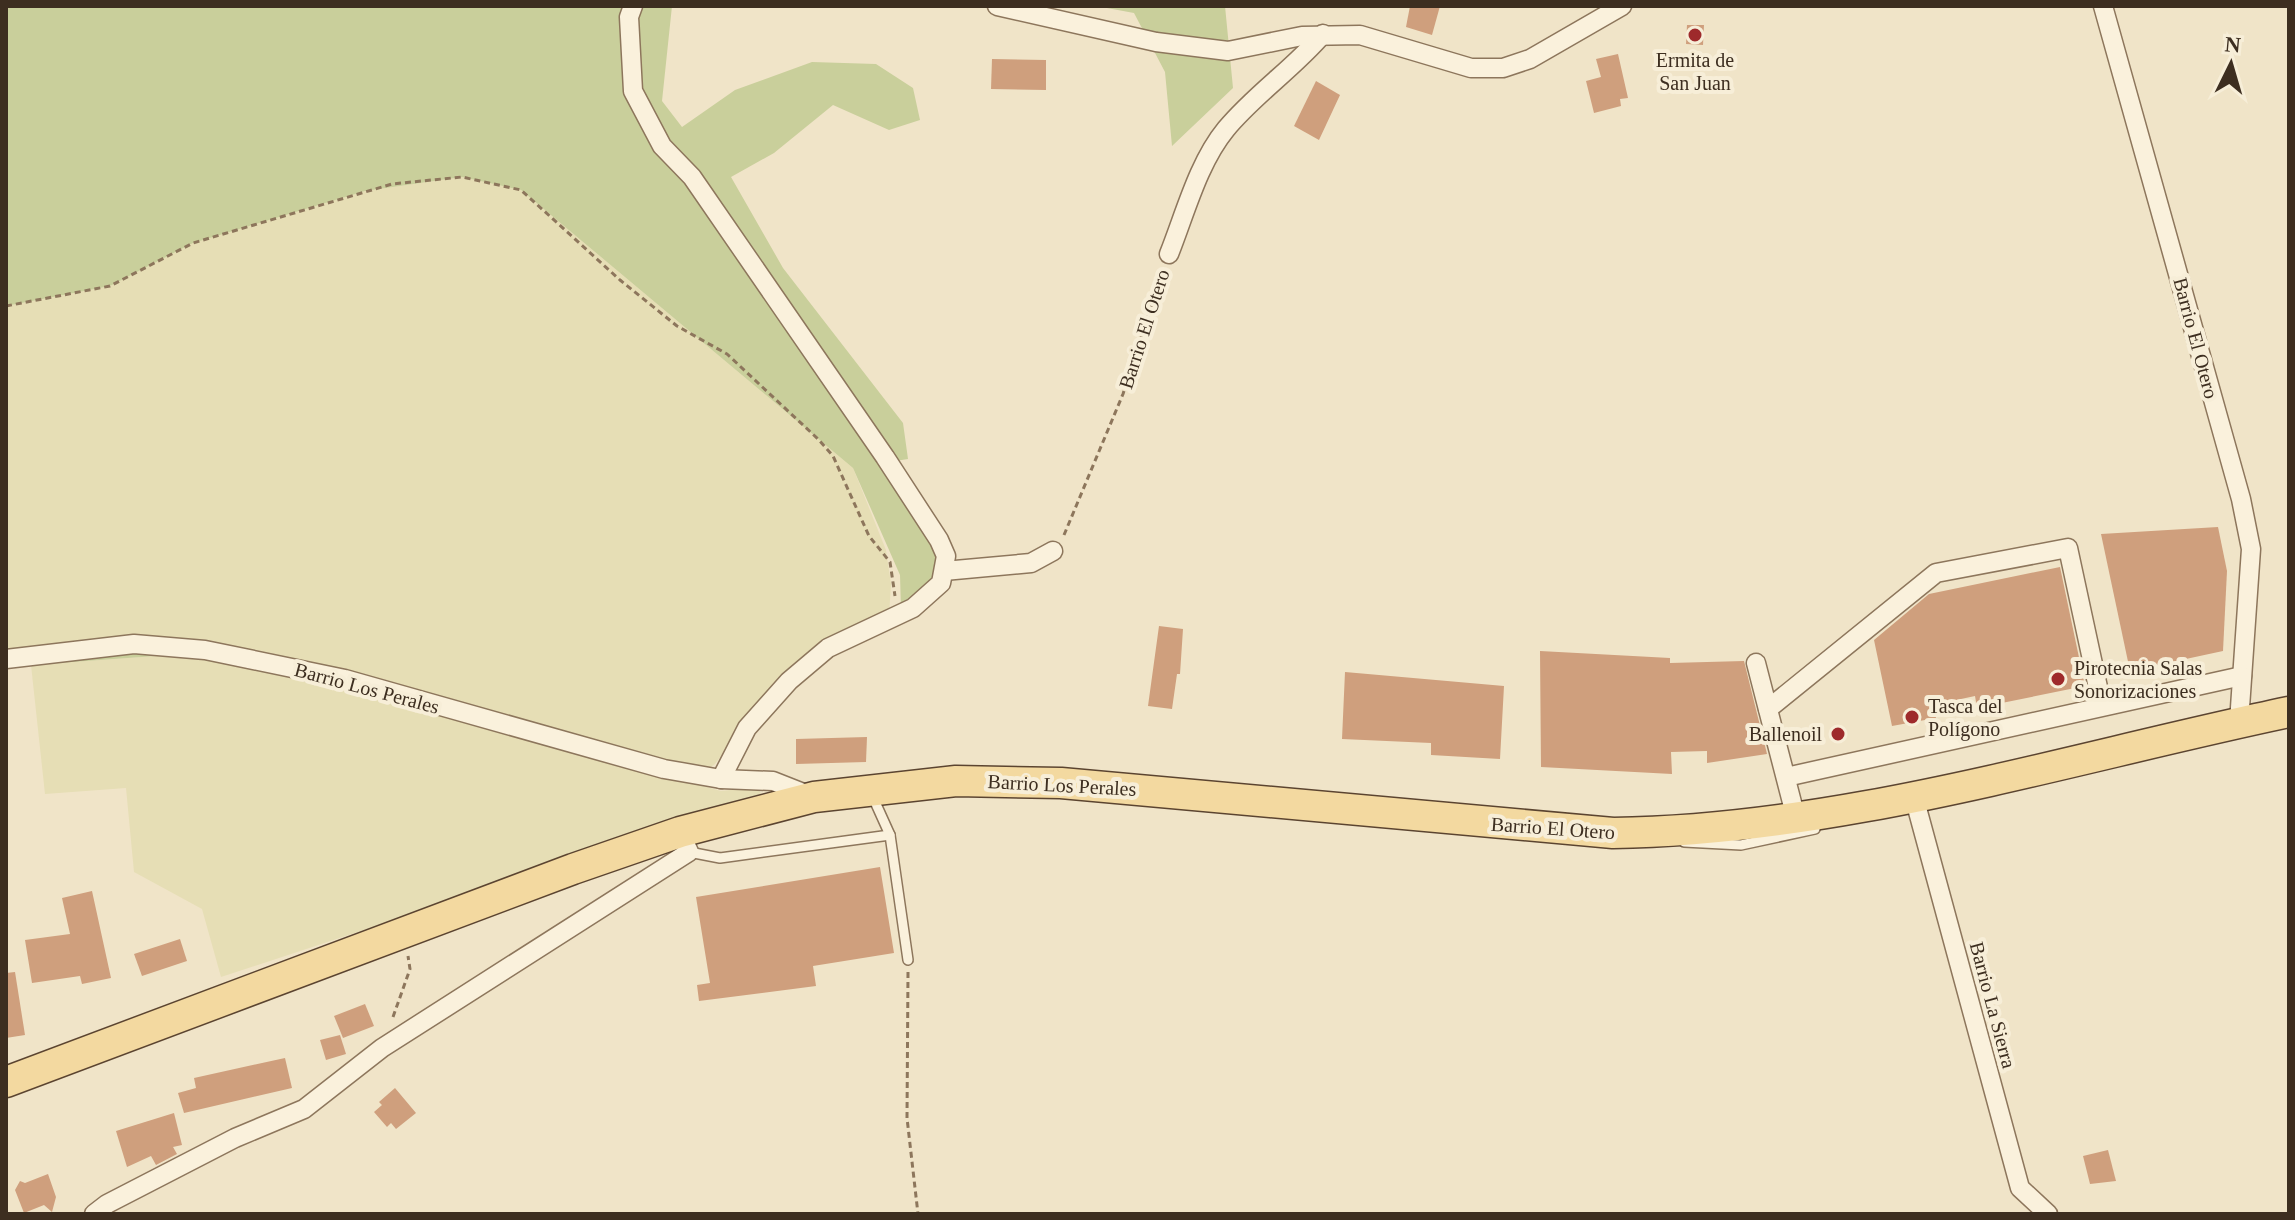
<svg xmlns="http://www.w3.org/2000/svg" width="2295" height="1220" viewBox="0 0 2295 1220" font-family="Georgia,serif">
<rect width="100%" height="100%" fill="#f0e4c8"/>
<!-- farmland -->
<g fill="#e6deb5">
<path d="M462,177L521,190L853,468L886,550L891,584L889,616L848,628L824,643L740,731L715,764L708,769L695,770L288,658L6,651V306L110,286L193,243L244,225L365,191Z"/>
<path d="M183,654L323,679L721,791L758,787L761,794L663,823L382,924L221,977L202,909L134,872L126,788L45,794L31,665Z"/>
</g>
<!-- green -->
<g fill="#c9cf9b">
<path d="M6,6H672L662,101L682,127L735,90L812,62L876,64L913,88L920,120L889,130L833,105L774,153L731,177L783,268L903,423L908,459L883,463L934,545C943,576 923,591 901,609L900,575L853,468L521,190L462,177L365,191L193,243L110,286L6,306Z"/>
<path d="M1096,6H1225L1233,88L1172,146L1165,72L1134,13Z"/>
<path d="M111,651L183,654L31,665Z"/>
</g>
<!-- building -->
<g fill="#cf9f7d">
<path d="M1410,6H1440L1432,35L1406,27Z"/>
<path d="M1687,25H1704L1703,45L1686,44Z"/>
<path d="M1618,54L1628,98L1620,99L1621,106L1594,113L1586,81L1601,77L1596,59Z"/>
<path d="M992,59L1046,60V90L991,89Z"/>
<path d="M1316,81L1340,95L1319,140L1294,126Z"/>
<path d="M2218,527L2227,571L2223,651L2130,671L2101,534Z"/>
<path d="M2060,567L2085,686L1977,708L1975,696L1933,705L1936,718L1892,726L1874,640L1929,594Z"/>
<path d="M1159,626L1183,629L1180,674H1177L1172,709L1148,706Z"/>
<path d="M1540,651L1670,658V663L1744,661L1767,754L1707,763V751L1671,752L1672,774L1541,767Z"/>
<path d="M1345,672L1504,686L1500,759L1431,755V743L1342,739Z"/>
<path d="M867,737L866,762L796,764V739Z"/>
<path d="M880,867L894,953L813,966L816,986L699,1001L697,985L710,983L696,897Z"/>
<path d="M92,891L111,978L82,984L80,976L32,983L25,940L70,934L62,898Z"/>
<path d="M180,939L187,961L142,976L134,954Z"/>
<path d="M15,972L25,1035L6,1038V973Z"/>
<path d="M365,1004L374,1026L343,1038L334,1016Z"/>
<path d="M340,1035L346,1054L326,1060L320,1040Z"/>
<path d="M285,1058L292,1088L184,1113L178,1093L196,1088L194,1078Z"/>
<path d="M395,1088L416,1113L396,1129L391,1123L387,1127L374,1112L382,1105L379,1102Z"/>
<path d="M174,1113L182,1145L173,1147L177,1154L156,1165L151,1156L127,1167L116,1131Z"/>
<path d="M2108,1150L2116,1181L2090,1184L2083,1156Z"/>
<path d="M48,1174L56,1197L52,1212L44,1205L24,1213L15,1190L20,1181L25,1183Z"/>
</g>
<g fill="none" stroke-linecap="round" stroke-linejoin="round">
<!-- lane casing -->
<g stroke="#8d765c" stroke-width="12">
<g id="lane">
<path d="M875,793L876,804L890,835L908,960"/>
<path d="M1684,842L1741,845L1815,829"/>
<path d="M689,852L720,858L890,835"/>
</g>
</g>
<!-- street casing -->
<g stroke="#8d765c" stroke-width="21">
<g id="street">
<path d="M633,6L629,17L633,91L662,146L692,177L885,457L939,540L946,556L941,583L913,608L828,648L789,681L747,728L721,779"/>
<path d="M997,6L1156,42L1228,51L1302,36L1360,35L1471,68H1503L1530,59L1622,6"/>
<path d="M2103,6L2241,499L2251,549L2239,722"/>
<path d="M1169,254C1185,214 1198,163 1226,129C1255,94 1293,69 1323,34"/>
<path d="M944,571L1031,563L1053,551"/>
<path d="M6,659L134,644L205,650L345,679L664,769L721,779L773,781L811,796"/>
<path d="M1756,663L1796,818"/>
<path d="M1768,709L1936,573L2068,548L2102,706"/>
<path d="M1786,777L2242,676"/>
<path d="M1914,797L2020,1188L2048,1214"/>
<path d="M94,1214L107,1204L235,1138L304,1109L382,1048L689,852L680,832"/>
</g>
</g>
<!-- primary casing -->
<g stroke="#5b4430" stroke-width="33">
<path id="primary" d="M6,1082L573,869L680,832L814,797L956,781L1061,783L1613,833C1843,830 2065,759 2289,712"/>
</g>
<!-- path -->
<g stroke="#8d765c" stroke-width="3" stroke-dasharray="6 4" stroke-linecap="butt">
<path d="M6,306L110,286L193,243L392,184L462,177L521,190L620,280L677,326L727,354L818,439L833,456L869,536L890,562L895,596"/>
<path d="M1064,535L1123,394L1162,272"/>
<path d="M908,972L907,1118L918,1214"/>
<path d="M393,1017L410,969L408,956"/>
</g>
<!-- lane -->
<use href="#lane" stroke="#faf1dc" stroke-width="9"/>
<!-- street -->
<use href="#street" stroke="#faf1dc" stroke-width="18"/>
<!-- primary -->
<use href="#primary" stroke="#f3d9a0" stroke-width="30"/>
</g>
<!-- markers -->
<g fill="#9e2a2b" stroke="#f7eed8" stroke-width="3">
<circle cx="1695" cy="35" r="8"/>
<circle cx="2058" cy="679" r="8"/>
<circle cx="1912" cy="717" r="8"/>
<circle cx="1838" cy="734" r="8"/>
</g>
<g text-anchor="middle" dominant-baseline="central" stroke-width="8" stroke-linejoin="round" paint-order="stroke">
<!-- poi labels -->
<g font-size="20" fill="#3d2e20" stroke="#f7eed8" text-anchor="start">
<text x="1695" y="60" text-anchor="middle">Ermita de<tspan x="1695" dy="23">San Juan</tspan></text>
<text x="2074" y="668">Pirotecnia Salas<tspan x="2074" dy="23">Sonorizaciones</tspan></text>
<text x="1928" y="706">Tasca del<tspan x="1928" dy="23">Polígono</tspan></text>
<text x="1822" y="734" text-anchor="end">Ballenoil</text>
</g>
<!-- street labels -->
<g font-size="20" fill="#3d2e20" stroke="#f7eed8">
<text transform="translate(1144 329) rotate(-72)">Barrio El Otero</text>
<text transform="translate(2196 338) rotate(75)">Barrio El Otero</text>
<text transform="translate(367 688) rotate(15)">Barrio Los Perales</text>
<text transform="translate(1062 785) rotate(3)">Barrio Los Perales</text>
<text transform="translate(1553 828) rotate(4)">Barrio El Otero</text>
<text transform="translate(1993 1005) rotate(75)">Barrio La Sierra</text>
</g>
</g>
<!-- border -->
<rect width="2295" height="1220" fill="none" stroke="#3d2e20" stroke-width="16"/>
<!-- north arrow -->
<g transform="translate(2231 64) rotate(5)" stroke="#f7eed8" stroke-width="6" paint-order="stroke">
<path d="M0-6L14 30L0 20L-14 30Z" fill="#3d2e20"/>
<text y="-12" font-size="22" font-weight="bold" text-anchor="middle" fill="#3d2e20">N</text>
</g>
</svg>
